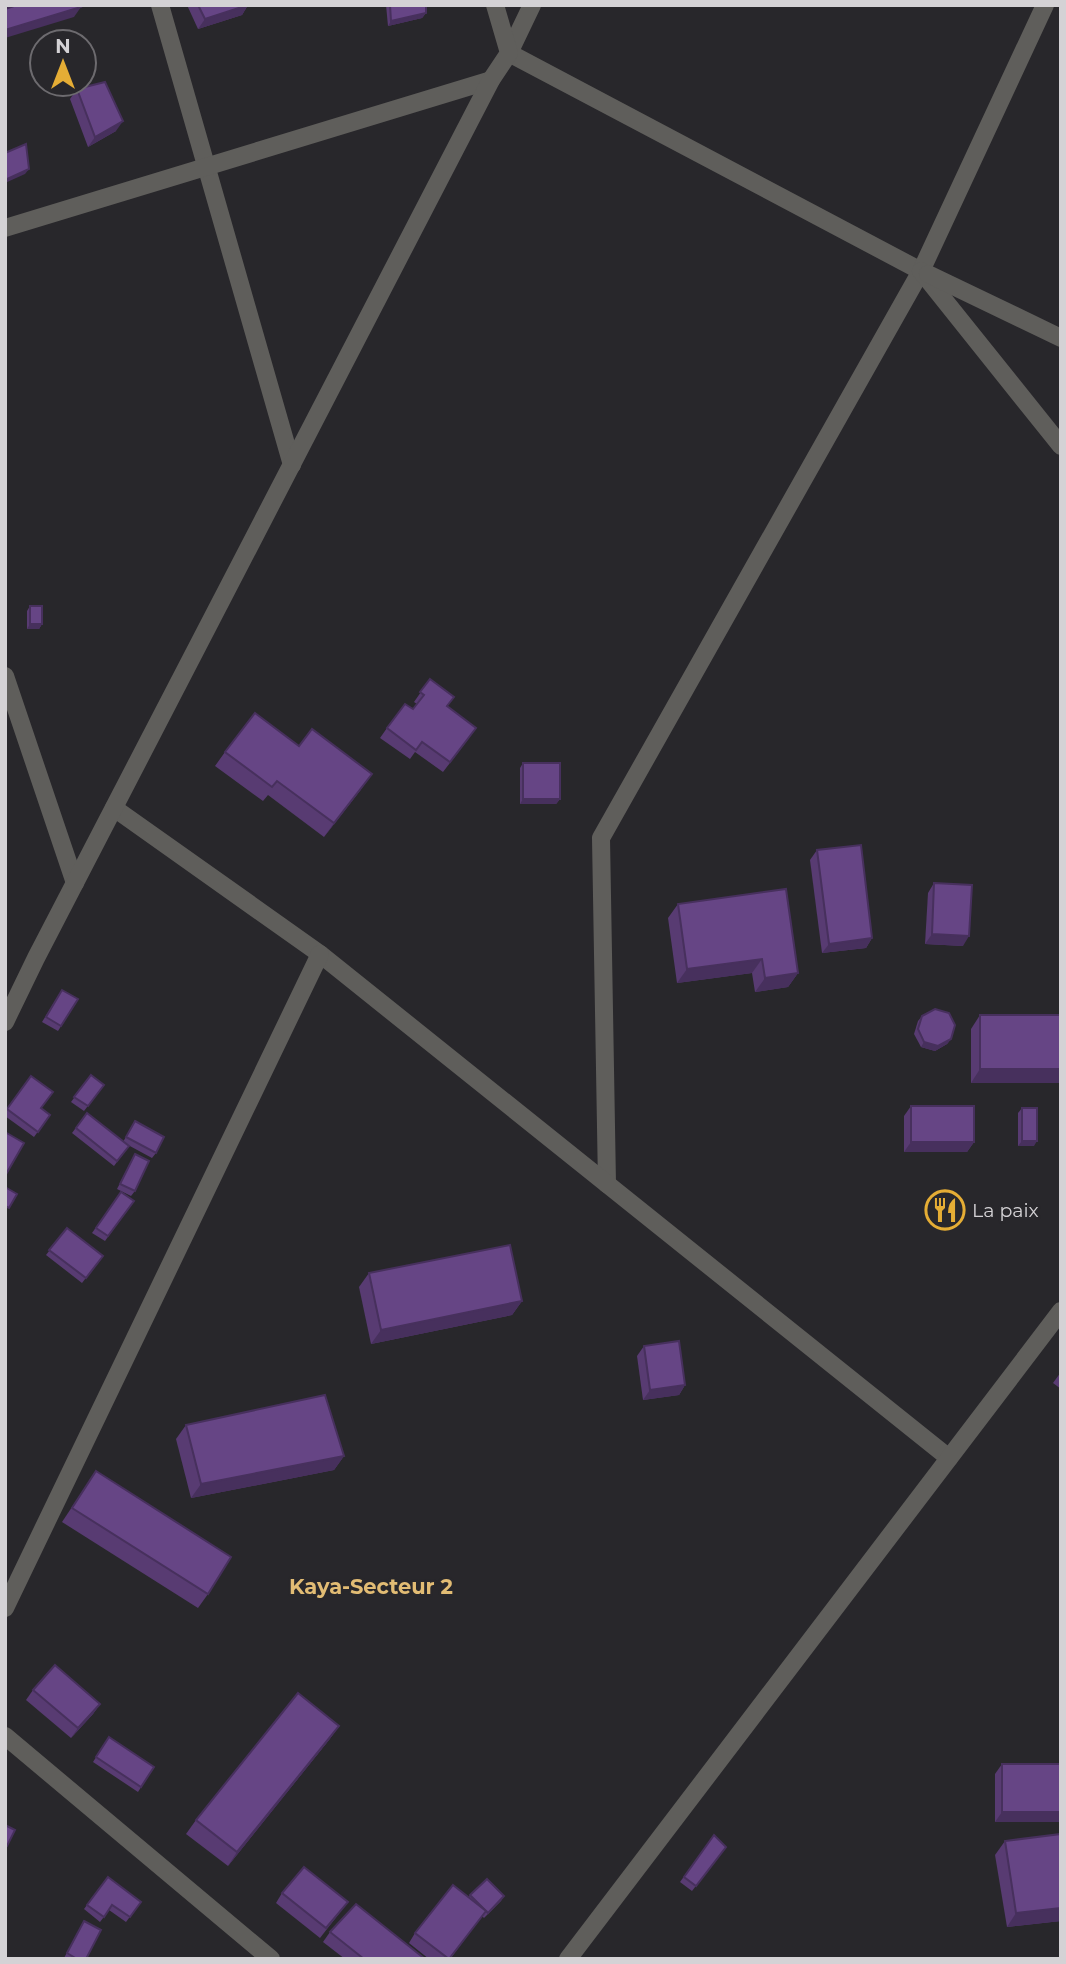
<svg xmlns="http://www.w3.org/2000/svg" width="1066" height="1964" viewBox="0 0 1066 1964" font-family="Montserrat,sans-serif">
<rect width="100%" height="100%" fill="#28272b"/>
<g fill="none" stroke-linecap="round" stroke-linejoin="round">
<!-- minor -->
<g stroke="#5f5e5b" stroke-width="18">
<path d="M160,5L292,465"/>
<path d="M532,5L509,53L921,271L601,838L607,1184"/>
<path d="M5,228L491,80"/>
<path d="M921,271L1045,5"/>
<path d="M921,271L1061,446"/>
<path d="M928,274L1061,338"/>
<path d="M5,676L75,883"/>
<path d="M114,808L320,954L949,1458"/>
<path d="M5,1022L36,958L491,80L509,53L495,5"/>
<path d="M5,1608L320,954"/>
<path d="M5,1736L271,1959"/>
<path d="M568,1959L1061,1311"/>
</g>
</g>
<!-- wall -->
<g fill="#583b72">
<path d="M187,5H248L242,15L198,29Z"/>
<path d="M386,5H426V13L422,18L388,26Z"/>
<path d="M77,89L116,131L88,147L70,99Z"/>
<path d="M30,606L42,624L39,629H27V611Z"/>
<path d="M430,679L469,738L443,772L415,752L410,759L380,738L387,728L413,709L417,704L414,702Z"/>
<path d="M299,746L362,788L324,837L268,795L263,801L215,766L225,752Z"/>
<path d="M523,763L560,799L556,804H520V768Z"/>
<path d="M817,850L872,938L866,948L822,953L810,860Z"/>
<path d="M934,883L963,946L925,944L928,893Z"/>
<path d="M678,904L798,973L788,987L755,992L752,973L677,983L668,918Z"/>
<path d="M62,990L78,999L58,1031L42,1022Z"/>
<path d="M980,1015L1061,1083H971V1029Z"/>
<path d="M922,1016L951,1039L947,1044L935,1051L921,1047L914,1034L918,1021Z"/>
<path d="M91,1075L104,1085L84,1111L71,1102Z"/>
<path d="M31,1076L41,1108L50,1115L34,1137L5,1116V1111Z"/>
<path d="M911,1106L974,1142L967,1152H904V1116Z"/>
<path d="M1022,1108L1034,1146H1018V1113Z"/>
<path d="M87,1113L123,1142L135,1121L156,1153L152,1158L128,1145L129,1146L114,1166L72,1133Z"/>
<path d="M135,1154V1191L131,1196L117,1189Z"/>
<path d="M121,1192L134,1201L105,1241L92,1233Z"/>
<path d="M67,1228L103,1256L82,1283L46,1255Z"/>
<path d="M369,1273L522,1301L512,1315L371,1344L359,1287Z"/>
<path d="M644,1346L685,1385L679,1395L643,1400L637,1356Z"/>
<path d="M1061,1372V1389L1053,1383Z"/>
<path d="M186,1425L344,1456L334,1470L191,1498L176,1439Z"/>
<path d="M96,1471L208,1594L198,1608L62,1522Z"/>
<path d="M33,1690L100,1704L93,1714L71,1738L26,1700Z"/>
<path d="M339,1726L329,1740L228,1866L186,1834L196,1820Z"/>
<path d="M109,1737L154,1767L138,1792L93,1762Z"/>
<path d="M1002,1764L1061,1822H995V1774Z"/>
<path d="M1061,1834V1921L1007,1927L995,1855L1005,1841Z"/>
<path d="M714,1835L726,1847L692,1891L680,1882Z"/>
<path d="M108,1877L141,1902L126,1922L109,1910L100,1922L84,1909Z"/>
<path d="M282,1893L341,1911L320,1938L276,1903Z"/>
<path d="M470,1895L504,1896L501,1901L484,1918L482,1916L450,1959H429L409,1943L415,1933L469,1897Z"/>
<path d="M84,1921L86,1959H64V1958Z"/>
<path d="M330,1932L425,1959H345L323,1942Z"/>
</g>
<!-- shaded-wall -->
<g fill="#47305d">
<path d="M248,5L242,15L198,29L205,19Z"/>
<path d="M81,7L74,17L5,38V30Z"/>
<path d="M426,13L422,18L388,26L391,21Z"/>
<path d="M123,121L116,131L88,147L95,137Z"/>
<path d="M29,169L25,174L5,183V180Z"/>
<path d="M30,624H42L39,629H27Z"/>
<path d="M372,774L362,788L324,837L334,823Z"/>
<path d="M523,799H560L556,804H520Z"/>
<path d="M932,934L969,936L963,946L925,944Z"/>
<path d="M872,938L866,948L822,953L829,944Z"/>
<path d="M762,959L752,973L677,983L687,969Z"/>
<path d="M798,973L788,987L755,992L765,978Z"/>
<path d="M951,1039L947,1044L935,1051L921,1047L924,1042Z"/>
<path d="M980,1069H1061V1083H971Z"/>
<path d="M1022,1141H1037L1034,1146H1018Z"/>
<path d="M911,1142H974L967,1152H904Z"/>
<path d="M522,1301L512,1315L371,1344L381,1330Z"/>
<path d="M685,1385L679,1395L643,1400L650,1390Z"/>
<path d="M344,1456L334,1470L191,1498L201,1484Z"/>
<path d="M100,1704L93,1714L71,1738L78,1728Z"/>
<path d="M339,1726L329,1740L228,1866L237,1852Z"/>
<path d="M1002,1812H1061V1822H995Z"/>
<path d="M1061,1908V1921L1007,1927L1016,1913Z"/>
</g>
<!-- building -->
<g fill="#664585" stroke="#47305d" stroke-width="2">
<path d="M17,5H80L81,7L5,30V9Z"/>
<path d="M198,5H248L205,19Z"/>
<path d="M390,5H426V13L391,21Z"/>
<path d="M105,82L123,121L95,137L77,89Z"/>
<path d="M26,144L29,169L5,180V153Z"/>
<rect x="30" y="606" width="12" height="18"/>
<path d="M430,679L454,697L447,706L476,728L450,762L422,742L416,750L387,728L405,704L413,709L424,695L420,692Z"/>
<path d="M255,713L299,746L312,729L372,774L334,823L277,781L272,787L225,752Z"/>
<rect x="523" y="763" width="37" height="36"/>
<path d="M861,845L872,938L829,944L817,850Z"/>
<path d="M934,883L972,885L969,936L932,934Z"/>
<path d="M786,889L798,973L765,978L762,959L687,969L678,904Z"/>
<path d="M62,990L78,999L61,1026L46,1017Z"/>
<path d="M935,1009L949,1013L955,1025L951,1039L938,1046L924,1042L918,1029L922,1016Z"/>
<rect x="980" y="1015" width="81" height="54"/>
<path d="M91,1075L104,1085L88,1106L74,1097Z"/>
<path d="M31,1076L53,1092L41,1108L50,1115L38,1132L7,1109Z"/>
<rect x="911" y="1106" width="63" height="36"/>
<rect x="1022" y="1108" width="15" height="33"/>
<path d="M87,1113L129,1146L117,1161L76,1128Z"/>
<path d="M135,1121L164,1137L156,1153L126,1137Z"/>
<path d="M5,1132L24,1143L5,1176Z"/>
<path d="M135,1154L149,1161L135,1191L120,1184Z"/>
<path d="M5,1187L17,1194L9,1208L5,1206Z"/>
<path d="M121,1192L134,1201L108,1236L96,1228Z"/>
<path d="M67,1228L103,1256L86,1278L49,1250Z"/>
<path d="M510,1245L522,1301L381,1330L369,1273Z"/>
<path d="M679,1341L685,1385L650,1390L644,1346Z"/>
<path d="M325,1395L344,1456L201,1484L186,1425Z"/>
<path d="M96,1471L231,1557L208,1594L72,1508Z"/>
<path d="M55,1665L100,1704L78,1728L33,1690Z"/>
<path d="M298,1693L339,1726L237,1852L196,1820Z"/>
<path d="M109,1737L154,1767L141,1787L96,1757Z"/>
<rect x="1002" y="1764" width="59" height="48"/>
<path d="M5,1825L15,1830L7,1846L5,1845Z"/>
<path d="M1061,1834V1908L1016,1913L1005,1841Z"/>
<path d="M714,1835L726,1847L696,1886L684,1877Z"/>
<path d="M304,1867L348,1902L326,1928L282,1893Z"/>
<path d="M108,1877L141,1902L130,1917L112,1905L104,1917L87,1905Z"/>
<path d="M487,1879L504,1896L488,1913L470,1895Z"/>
<path d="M453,1885L486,1911L449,1959L415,1933Z"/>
<path d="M356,1904L425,1959H364L330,1932Z"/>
<path d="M84,1921L101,1930L86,1959H77L67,1953Z"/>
</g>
<!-- icons -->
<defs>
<g id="restaurant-ring" transform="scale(2.0125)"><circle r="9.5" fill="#28272b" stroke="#e5ad35" stroke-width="1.5"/><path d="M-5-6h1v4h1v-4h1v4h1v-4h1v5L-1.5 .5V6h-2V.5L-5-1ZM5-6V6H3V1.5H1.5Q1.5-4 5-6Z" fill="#e5ad35"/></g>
</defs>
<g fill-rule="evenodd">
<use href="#restaurant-ring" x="945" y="1210"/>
</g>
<g text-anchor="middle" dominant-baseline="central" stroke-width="5" stroke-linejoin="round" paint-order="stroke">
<!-- poi labels -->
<g font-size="19" fill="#d4d2d5" stroke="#28272b" text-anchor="start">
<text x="972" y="1210">La paix</text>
</g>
<!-- neighbourhood labels -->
<g font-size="21" font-weight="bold" fill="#e2bc74" stroke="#28272b">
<text x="371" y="1586">Kaya-Secteur 2</text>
</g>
</g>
<!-- border -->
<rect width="1066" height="1964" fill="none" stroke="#d4d2d5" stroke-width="14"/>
<!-- north arrow -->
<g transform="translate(63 63)"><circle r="33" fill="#28272b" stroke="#6d6b6f" stroke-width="2"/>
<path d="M0-5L12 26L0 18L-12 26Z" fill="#e5ad35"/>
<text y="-10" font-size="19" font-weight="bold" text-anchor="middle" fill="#d4d2d5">N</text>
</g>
</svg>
